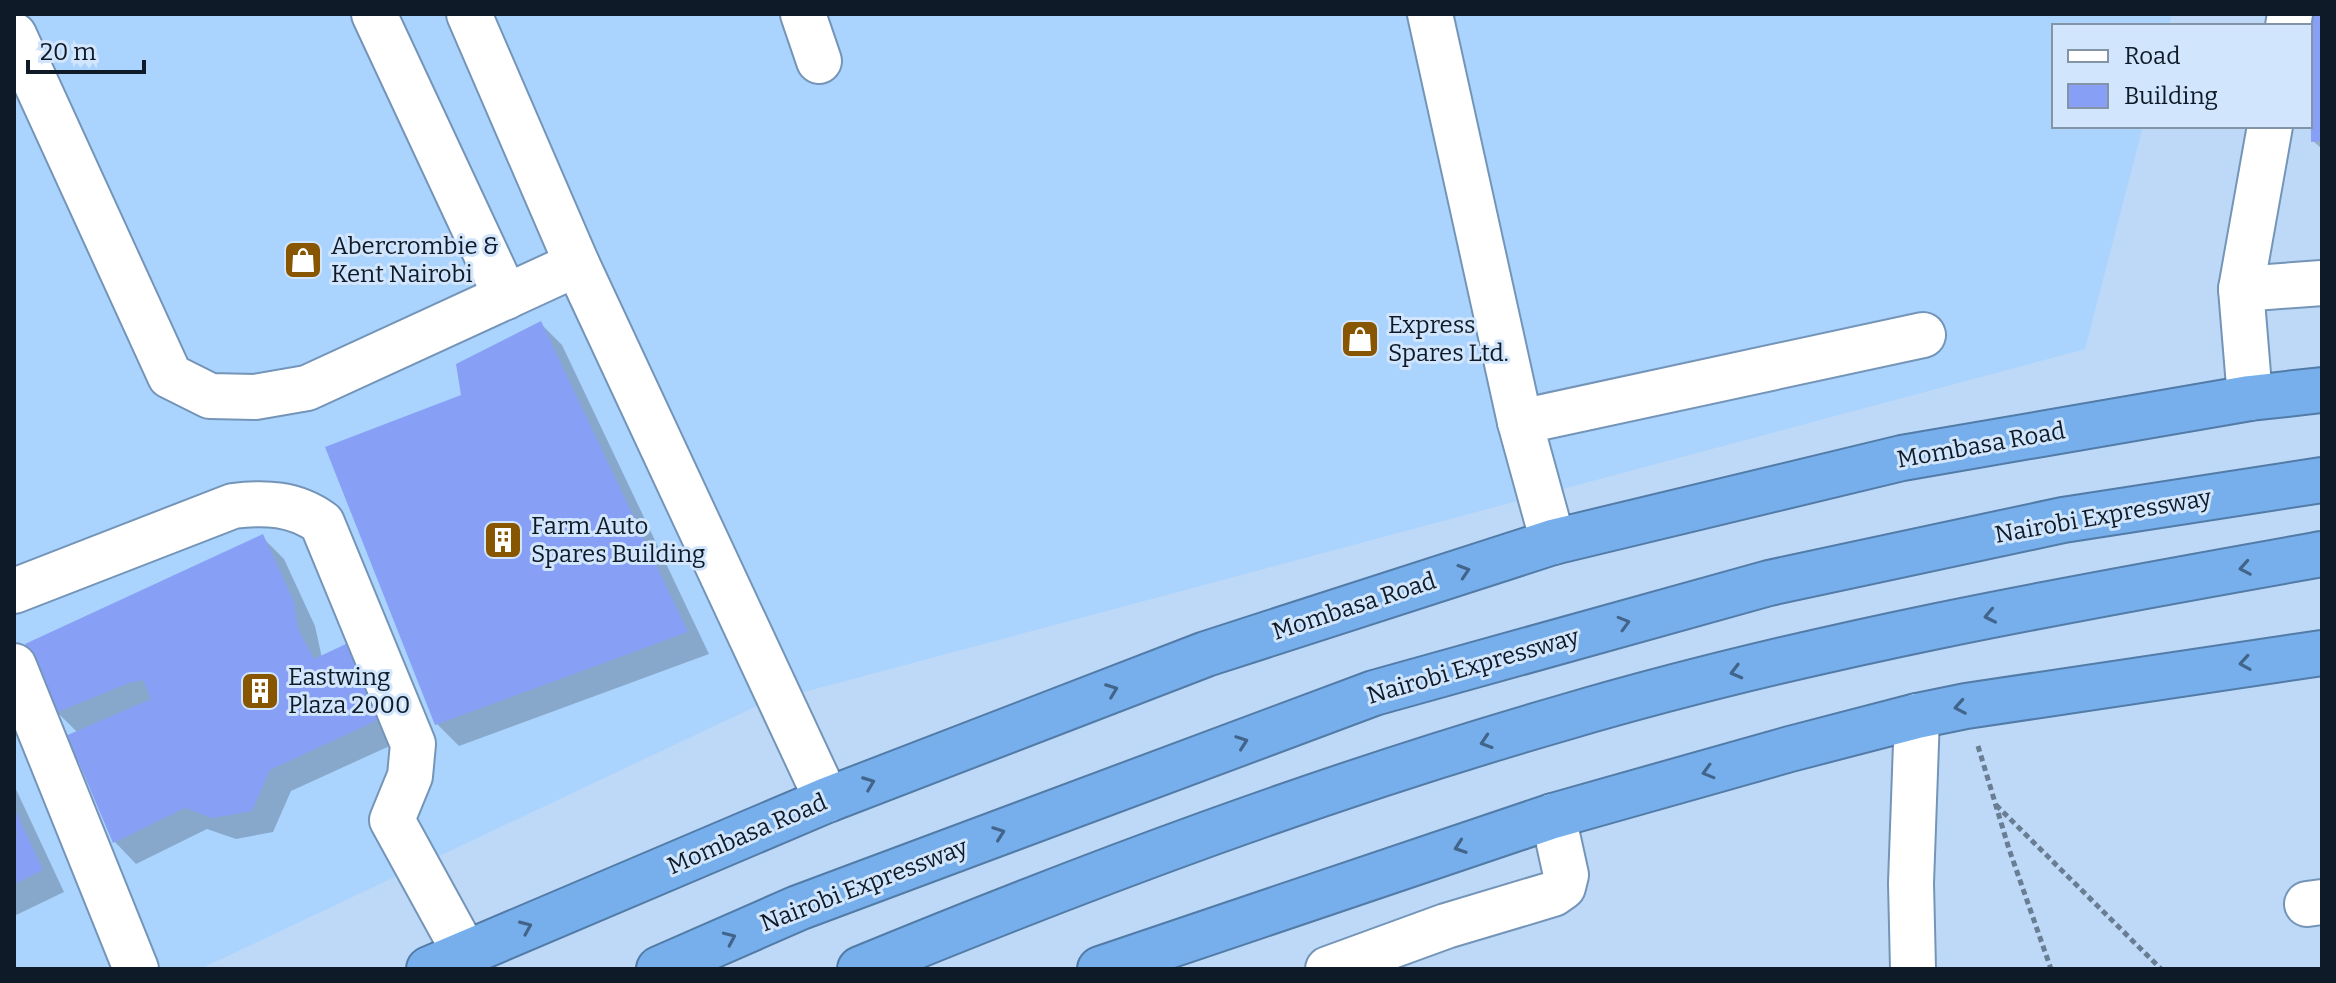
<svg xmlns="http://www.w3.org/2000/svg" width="2336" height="983" viewBox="0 0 2336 983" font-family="Bitter,serif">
<rect width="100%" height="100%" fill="#bdd9f7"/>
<!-- built -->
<path fill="#aad3fe" d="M14,14H2172L2169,26H2054V126H2143L2085,349L763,703L200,969H14Z"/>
<!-- shadow -->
<g fill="#0003">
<path d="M2310,14H2322V149L2313,141Z"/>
<path d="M541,324L562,345L709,654L459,746L437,724L464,397Z"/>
<path d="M262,537L284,559L315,626L322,658L405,739L291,791L273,832L236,839L207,829L136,864L115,842L78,733L57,712Z"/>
<path d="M14,785L64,892L14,916Z"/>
</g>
<!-- building -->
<g fill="#87a0f6">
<path d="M2308,14H2322V141L2311,142L2310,26Z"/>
<path d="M541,321L688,632L435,725L325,447L461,395L456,364Z"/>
<path d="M263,534L294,602L298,629L314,659L348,643L384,717L270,770L252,811L212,818L185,808L113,843L79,763L63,737L151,699L143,680L129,683L55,713L25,644Z"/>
<path d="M14,807L43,870L14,884Z"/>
</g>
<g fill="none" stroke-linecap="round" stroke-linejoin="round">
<!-- minor casing -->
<g stroke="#7495b8" stroke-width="48">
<g id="minor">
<path d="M374,14L506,297"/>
<path d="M469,14L577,264L827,800"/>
<path d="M803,14L819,61"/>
<path d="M1430,14L1520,422L1553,542"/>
<path d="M2288,26L2290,14"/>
<path d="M14,35L170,376L210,396L255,397L307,388L577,264"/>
<path d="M2241,289L2322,283"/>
<path d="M2250,398L2241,289L2270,126"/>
<path d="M1520,422L1923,335"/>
<path d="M14,591L233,506C265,502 295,503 322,523L413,744L410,776L392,820L465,953"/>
<path d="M14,666L136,969"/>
<path d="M2307,904L2322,902"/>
<path d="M1328,969L1446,926L1553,894L1563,887L1566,875L1553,816"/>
<path d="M1913,969L1911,883L1917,716"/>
</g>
</g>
<!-- highway casing -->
<g stroke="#527ba7" stroke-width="48">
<g id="highway">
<path d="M429,969L827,800L1206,654L1553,542L1902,458L2250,398L2322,390"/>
<path d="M659,969L798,908L1374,693L1769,583L2063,520L2322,480"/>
<path d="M860,969C1091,874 1326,786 1566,717C1814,644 2069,599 2322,554"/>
<path d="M1100,969L1553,816L1790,749L1917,716L1966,706L2322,653"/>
</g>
</g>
<!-- path -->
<g stroke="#697d93" stroke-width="5" stroke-dasharray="6 4" stroke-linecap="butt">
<path d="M1978,746L2009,849L2051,969"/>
<path d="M1996,805L2161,969"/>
</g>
<!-- minor -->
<use href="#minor" stroke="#fff" stroke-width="44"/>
<!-- highway -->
<use href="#highway" stroke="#76afeb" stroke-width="44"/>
</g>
<!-- one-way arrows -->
<defs><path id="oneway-chevron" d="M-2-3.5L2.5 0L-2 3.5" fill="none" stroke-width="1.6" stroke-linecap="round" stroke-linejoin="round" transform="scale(2)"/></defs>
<g stroke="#42648a">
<use href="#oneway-chevron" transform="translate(2245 568) rotate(170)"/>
<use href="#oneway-chevron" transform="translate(1464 571) rotate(-18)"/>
<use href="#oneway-chevron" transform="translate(1990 616) rotate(168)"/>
<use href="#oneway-chevron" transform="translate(1624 623) rotate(-16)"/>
<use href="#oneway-chevron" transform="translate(2245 663) rotate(171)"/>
<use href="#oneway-chevron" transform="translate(1736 672) rotate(165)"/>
<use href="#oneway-chevron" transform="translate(1112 690) rotate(-21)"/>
<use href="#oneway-chevron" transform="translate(1960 707) rotate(170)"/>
<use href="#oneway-chevron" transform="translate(1242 742) rotate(-20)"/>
<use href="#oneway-chevron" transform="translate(1486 742) rotate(162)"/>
<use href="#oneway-chevron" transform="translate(1708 772) rotate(164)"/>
<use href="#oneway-chevron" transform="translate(869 783) rotate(-21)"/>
<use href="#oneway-chevron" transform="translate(999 833) rotate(-20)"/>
<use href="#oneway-chevron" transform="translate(1460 847) rotate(161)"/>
<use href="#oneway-chevron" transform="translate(526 927) rotate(-23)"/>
<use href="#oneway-chevron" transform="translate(730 938) rotate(-24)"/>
</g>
<!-- icons -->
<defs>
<g id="shop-square" transform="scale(2)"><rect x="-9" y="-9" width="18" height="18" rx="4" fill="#885600" stroke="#d1e5fc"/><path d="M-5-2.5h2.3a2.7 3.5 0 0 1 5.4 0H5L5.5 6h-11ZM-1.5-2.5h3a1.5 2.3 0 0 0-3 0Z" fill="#fff"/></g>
<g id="building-square" transform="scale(2)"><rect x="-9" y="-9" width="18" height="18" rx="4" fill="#885600" stroke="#d1e5fc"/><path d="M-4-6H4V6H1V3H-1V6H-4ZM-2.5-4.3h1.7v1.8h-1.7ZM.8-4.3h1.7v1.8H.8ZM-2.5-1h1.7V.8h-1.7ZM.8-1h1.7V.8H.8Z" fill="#fff"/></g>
</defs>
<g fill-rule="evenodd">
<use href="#shop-square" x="303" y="260"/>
<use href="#shop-square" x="1360" y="339"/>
<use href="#building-square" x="503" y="540"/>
<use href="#building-square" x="260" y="691"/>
</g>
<g text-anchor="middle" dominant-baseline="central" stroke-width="6" stroke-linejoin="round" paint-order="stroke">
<!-- poi labels -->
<g font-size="24" fill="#0e1a28" stroke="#d1e5fc" text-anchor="start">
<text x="331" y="246">Abercrombie &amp;<tspan x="331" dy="28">Kent Nairobi</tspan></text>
<text x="1388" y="325">Express<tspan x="1388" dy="28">Spares Ltd.</tspan></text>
<text x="531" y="526">Farm Auto<tspan x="531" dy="28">Spares Building</tspan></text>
<text x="288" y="677">Eastwing<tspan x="288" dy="28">Plaza 2000</tspan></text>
</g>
<!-- street labels -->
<g font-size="24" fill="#0e1a28" stroke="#d1e5fc">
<text transform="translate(1981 445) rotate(-10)">Mombasa Road</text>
<text transform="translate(2103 516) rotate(-10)">Nairobi Expressway</text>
<text transform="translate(1354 606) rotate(-18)">Mombasa Road</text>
<text transform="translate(1473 666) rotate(-16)">Nairobi Expressway</text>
<text transform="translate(747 834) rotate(-23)">Mombasa Road</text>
<text transform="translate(864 885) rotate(-21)">Nairobi Expressway</text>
</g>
</g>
<!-- border -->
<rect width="2336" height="983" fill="none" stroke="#0e1a28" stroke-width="32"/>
<!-- legend -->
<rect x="2052" y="24" width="260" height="104" fill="#d1e5fc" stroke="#8394a7" stroke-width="2"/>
<rect x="2068" y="50" width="40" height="12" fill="#ffffff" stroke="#8394a7" stroke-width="2"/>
<text x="2124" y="64" font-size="24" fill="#0e1a28">Road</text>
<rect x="2068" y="84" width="40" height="24" fill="#87a0f6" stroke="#8394a7" stroke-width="2"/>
<text x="2124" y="104" font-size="24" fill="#0e1a28">Building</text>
<!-- scale -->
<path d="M28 60v12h116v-12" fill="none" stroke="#0e1a28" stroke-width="4"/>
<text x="40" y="60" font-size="24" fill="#0e1a28" stroke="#d1e5fc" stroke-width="6" paint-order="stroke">20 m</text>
</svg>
